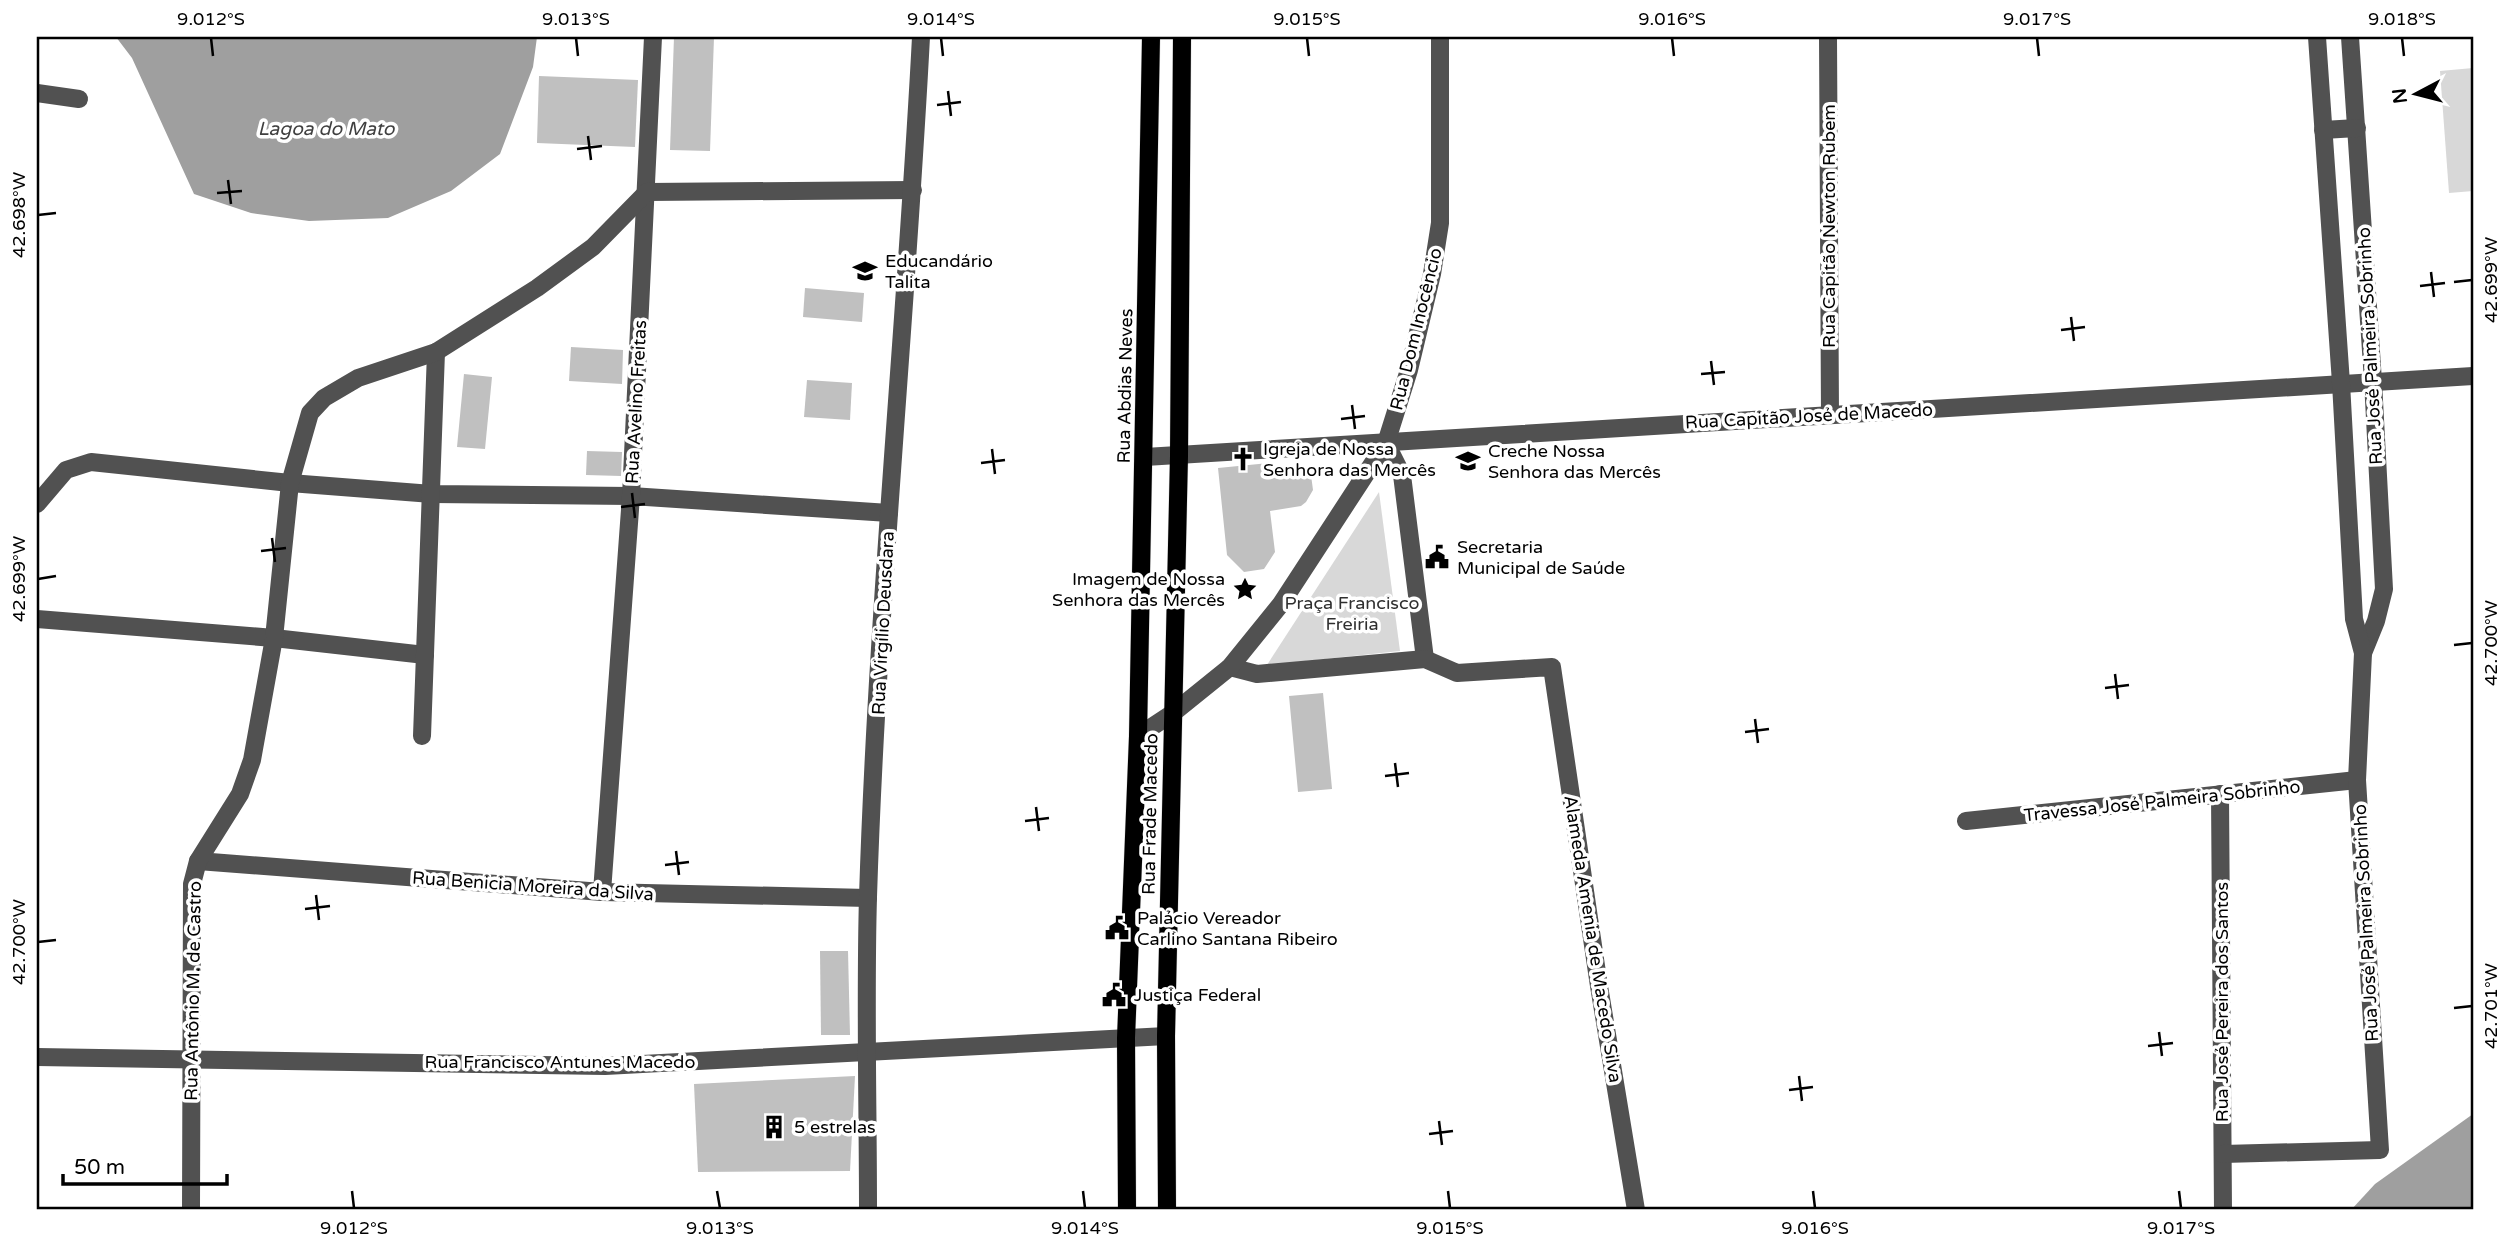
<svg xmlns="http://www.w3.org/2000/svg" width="2510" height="1247" viewBox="0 0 2510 1247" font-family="'Varela Round',sans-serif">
<rect width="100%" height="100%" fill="#fff"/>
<!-- green -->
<g fill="#d8d8d8">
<path d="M2473,68V191L2449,193L2440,71Z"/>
<path d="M1379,492L1400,651L1267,665Z"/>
</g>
<!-- water -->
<g fill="#9f9f9f">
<path d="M116,37H537L533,67L500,154L451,191L388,218L309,221L251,213L194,194L132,58Z"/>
<path d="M2473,1114V1210H2351L2375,1184Z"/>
</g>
<!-- building -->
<g fill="#c0c0c0">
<path d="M674,37H714L710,151L670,150Z"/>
<path d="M539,76L638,80L635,147L537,143Z"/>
<path d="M805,288L864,293L862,322L803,317Z"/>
<path d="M571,347L623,350L622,384L569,381Z"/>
<path d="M464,374L492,377L485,449L457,447Z"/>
<path d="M807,380L852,383L850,420L804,417Z"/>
<path d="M587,451L622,452L621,476L586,475Z"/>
<path d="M1269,463L1271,472L1293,466L1303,468L1311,475L1313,490L1306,502L1301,506L1270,511L1275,552L1264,569L1244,572L1227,555L1218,468Z"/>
<path d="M1323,693L1332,789L1298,792L1289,696Z"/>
<path d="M820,951H848L850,1035H821Z"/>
<path d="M855,1076L850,1171L698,1172L694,1084Z"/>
</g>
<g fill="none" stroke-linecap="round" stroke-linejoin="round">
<!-- major casing -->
<g stroke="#dbdbdb" stroke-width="19">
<g id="major">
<path d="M1127,1210L1126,1038L1138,736L1151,37"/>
<path d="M1167,1210L1166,1036L1179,456L1182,37"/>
</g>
</g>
<!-- minor -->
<g stroke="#515151" stroke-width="18">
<path d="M1828,37L1830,415"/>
<path d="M2350,37L2373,381L2384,589L2376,621L2363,653"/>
<path d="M37,93L79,99"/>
<path d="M2323,130L2357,128"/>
<path d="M1386,443L1402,475L1425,659"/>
<path d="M1145,457L2473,376"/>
<path d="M37,504L66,470L91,462L290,483L432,494L631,496L889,513"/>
<path d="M37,619L274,638L425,655"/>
<path d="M1230,667L1257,674L1425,659L1457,673L1552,667L1599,986L1636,1210"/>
<path d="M422,736L436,352"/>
<path d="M1138,736L1173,713L1230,667L1281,604L1386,443L1409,370L1432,274L1440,223V37"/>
<path d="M2220,794L2223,1210"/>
<path d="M1966,821L2357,780"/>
<path d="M198,861L602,892L868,898"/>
<path d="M602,892L631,496L653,37"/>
<path d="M37,1057L605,1066L1166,1036"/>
<path d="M2223,1154L2380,1150L2357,780L2363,653L2354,619L2341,383L2317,37"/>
<path d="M191,1210L192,884L198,861L240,794L252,760L274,638L290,483L310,413L324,398L358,378L436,352L537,288L593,247L647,192L913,190"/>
<path d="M868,1210C868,1106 865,1001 868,897C877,610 906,324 921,37"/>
</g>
<!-- major -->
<use href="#major" stroke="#000" stroke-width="18"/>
</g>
<!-- ticks -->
<path fill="none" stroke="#000" stroke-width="2.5" d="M211,38L213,56M576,38L578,56M941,38L943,56M1307,38L1309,56M1672,38L1674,56M2037,38L2039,56M2402,38L2404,56M948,91L951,116M937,105L961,102M588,136L591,160M577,149L602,146M228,180L231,204M217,193L242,191M38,215L56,213M2431,272L2434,297M2454,282L2472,280M2420,286L2445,283M2071,317L2074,341M2061,330L2085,327M1711,361L1714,385M1701,374L1725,372M1352,405L1355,429M1341,419L1365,416M992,449L995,474M981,463L1005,460M632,493L635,518M621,507L645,504M272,538L275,562M261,551L286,548M38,579L56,576M2454,645L2472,643M2115,674L2118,699M2105,688L2129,685M1755,719L1758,743M1745,732L1769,729M1395,763L1398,787M1385,776L1409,773M1036,807L1039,831M1025,821L1049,818M676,851L679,875M665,865L689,862M316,895L319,920M305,909L330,906M38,942L56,940M2454,1008L2472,1006M2159,1032L2162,1056M2148,1046L2173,1043M1799,1076L1802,1101M1789,1090L1813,1087M1439,1121L1442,1145M1429,1134L1453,1131M352,1191L354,1208M717,1191L720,1208M1083,1191L1085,1208M1448,1191L1450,1208M1813,1191L1815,1208M2179,1191L2181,1208"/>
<!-- icons -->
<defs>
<g id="school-bare" transform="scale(1.89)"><path d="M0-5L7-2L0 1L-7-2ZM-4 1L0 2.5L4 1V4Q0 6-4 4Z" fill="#000" stroke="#fff" stroke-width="2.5" paint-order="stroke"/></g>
<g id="church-bare" transform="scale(1.89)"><path d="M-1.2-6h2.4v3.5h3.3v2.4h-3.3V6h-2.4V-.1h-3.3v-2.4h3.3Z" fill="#000" stroke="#fff" stroke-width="2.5" paint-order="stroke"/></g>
<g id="civic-bare" transform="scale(1.89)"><path d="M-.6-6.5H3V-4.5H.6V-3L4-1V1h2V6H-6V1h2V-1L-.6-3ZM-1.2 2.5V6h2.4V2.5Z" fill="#000" stroke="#fff" stroke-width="2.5" paint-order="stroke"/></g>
<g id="sight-bare" transform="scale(1.89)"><path d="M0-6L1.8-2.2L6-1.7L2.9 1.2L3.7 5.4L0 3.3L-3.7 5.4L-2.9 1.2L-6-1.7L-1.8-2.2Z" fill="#000" stroke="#fff" stroke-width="2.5" paint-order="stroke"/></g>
<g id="building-bare" transform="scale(1.89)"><path d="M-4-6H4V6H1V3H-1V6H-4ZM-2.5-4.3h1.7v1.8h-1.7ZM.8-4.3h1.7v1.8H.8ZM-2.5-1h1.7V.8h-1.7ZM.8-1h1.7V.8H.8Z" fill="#000" stroke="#fff" stroke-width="2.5" paint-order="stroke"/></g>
</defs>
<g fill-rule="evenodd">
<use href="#school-bare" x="865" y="271"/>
<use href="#church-bare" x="1243" y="459"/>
<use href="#school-bare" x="1468" y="461"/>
<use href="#civic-bare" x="1437" y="557"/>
<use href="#sight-bare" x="1245" y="589"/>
<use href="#civic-bare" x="1117" y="928"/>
<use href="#civic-bare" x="1114" y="995"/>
<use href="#building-bare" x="774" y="1127"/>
</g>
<g text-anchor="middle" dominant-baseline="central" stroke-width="7" stroke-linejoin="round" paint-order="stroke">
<!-- street labels -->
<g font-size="18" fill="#000" stroke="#fff">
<text transform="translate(1829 226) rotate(-90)">Rua Capitão Newton Rubem</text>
<text transform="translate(1416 329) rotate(-76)">Rua Dom Inocêncio</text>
<text transform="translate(2370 346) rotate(-93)">Rua José Palmeira Sobrinho</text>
<text transform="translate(1125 386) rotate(-89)">Rua Abdias Neves</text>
<text transform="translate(636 402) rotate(-87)">Rua Avelino Freitas</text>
<text transform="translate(1809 416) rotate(-3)">Rua Capitão José de Macedo</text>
<text transform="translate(883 623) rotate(-87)">Rua Virgílio Deusdara</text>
<text transform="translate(2162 801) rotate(-6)">Travessa José Palmeira Sobrinho</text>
<text transform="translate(1150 814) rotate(-89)">Rua Frade Macedo</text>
<text transform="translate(533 886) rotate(4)">Rua Benicia Moreira da Silva</text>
<text transform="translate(2366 923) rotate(-93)">Rua José Palmeira Sobrinho</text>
<text transform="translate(1593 939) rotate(81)">Alameda Amenia de Macedo Silva</text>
<text transform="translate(193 991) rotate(-89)">Rua Antônio M. de Castro</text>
<text transform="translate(2222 1002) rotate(-90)">Rua José Pereira dos Santos</text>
<text x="560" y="1062">Rua Francisco Antunes Macedo</text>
</g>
<!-- poi labels -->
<g font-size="18" fill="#000" stroke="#fff" text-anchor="start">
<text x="885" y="261">Educandário<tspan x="885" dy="21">Talita</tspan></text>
<text x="1263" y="449">Igreja de Nossa<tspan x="1263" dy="21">Senhora das Mercês</tspan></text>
<text x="1488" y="451">Creche Nossa<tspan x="1488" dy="21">Senhora das Mercês</tspan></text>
<text x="1457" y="547">Secretaria<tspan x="1457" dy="21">Municipal de Saúde</tspan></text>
<text x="1225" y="579" text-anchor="end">Imagem de Nossa<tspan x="1225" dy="21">Senhora das Mercês</tspan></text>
<text x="1137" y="918">Palácio Vereador<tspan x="1137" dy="21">Carlino Santana Ribeiro</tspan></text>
<text x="1134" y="995">Justiça Federal</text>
<text x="794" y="1127">5 estrelas</text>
</g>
<!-- park labels -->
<g font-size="18" fill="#2f2f2f" stroke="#fff">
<text x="1352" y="603">Praça Francisco<tspan x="1352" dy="21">Freiria</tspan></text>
</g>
<!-- water labels -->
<g font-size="19" font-style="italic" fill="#404040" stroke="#fff">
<text x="326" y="129">Lagoa do Mato</text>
</g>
</g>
<!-- border -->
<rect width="2510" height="1247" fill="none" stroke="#ffffff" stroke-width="77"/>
<!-- north arrow -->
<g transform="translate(2416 94) rotate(263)" stroke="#ffffff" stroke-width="5" paint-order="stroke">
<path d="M0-5L12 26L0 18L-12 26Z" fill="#000000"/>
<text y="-10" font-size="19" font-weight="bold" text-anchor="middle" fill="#000000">N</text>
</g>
<!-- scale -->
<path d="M63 1174v10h164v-10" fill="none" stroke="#000000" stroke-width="3.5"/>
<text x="74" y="1174" font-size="21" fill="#000000" stroke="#ffffff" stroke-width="5" paint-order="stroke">50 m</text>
<rect x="38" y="38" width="2434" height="1170" fill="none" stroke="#000" stroke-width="2.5"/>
<g font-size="18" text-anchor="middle" fill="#000">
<text x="211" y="25">9.012°S</text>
<text x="576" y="25">9.013°S</text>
<text x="941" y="25">9.014°S</text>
<text x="1307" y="25">9.015°S</text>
<text x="1672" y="25">9.016°S</text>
<text x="2037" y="25">9.017°S</text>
<text x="2402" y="25">9.018°S</text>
<text transform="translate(19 215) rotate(-90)" y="6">42.698°W</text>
<text transform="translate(2491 280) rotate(-90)" y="6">42.699°W</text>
<text transform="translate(19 579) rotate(-90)" y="6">42.699°W</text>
<text transform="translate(2491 643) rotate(-90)" y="6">42.700°W</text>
<text transform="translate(19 942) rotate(-90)" y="6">42.700°W</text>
<text transform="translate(2491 1006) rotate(-90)" y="6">42.701°W</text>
<text x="354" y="1234">9.012°S</text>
<text x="720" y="1234">9.013°S</text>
<text x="1085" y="1234">9.014°S</text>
<text x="1450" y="1234">9.015°S</text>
<text x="1815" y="1234">9.016°S</text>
<text x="2181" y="1234">9.017°S</text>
</g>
</svg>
